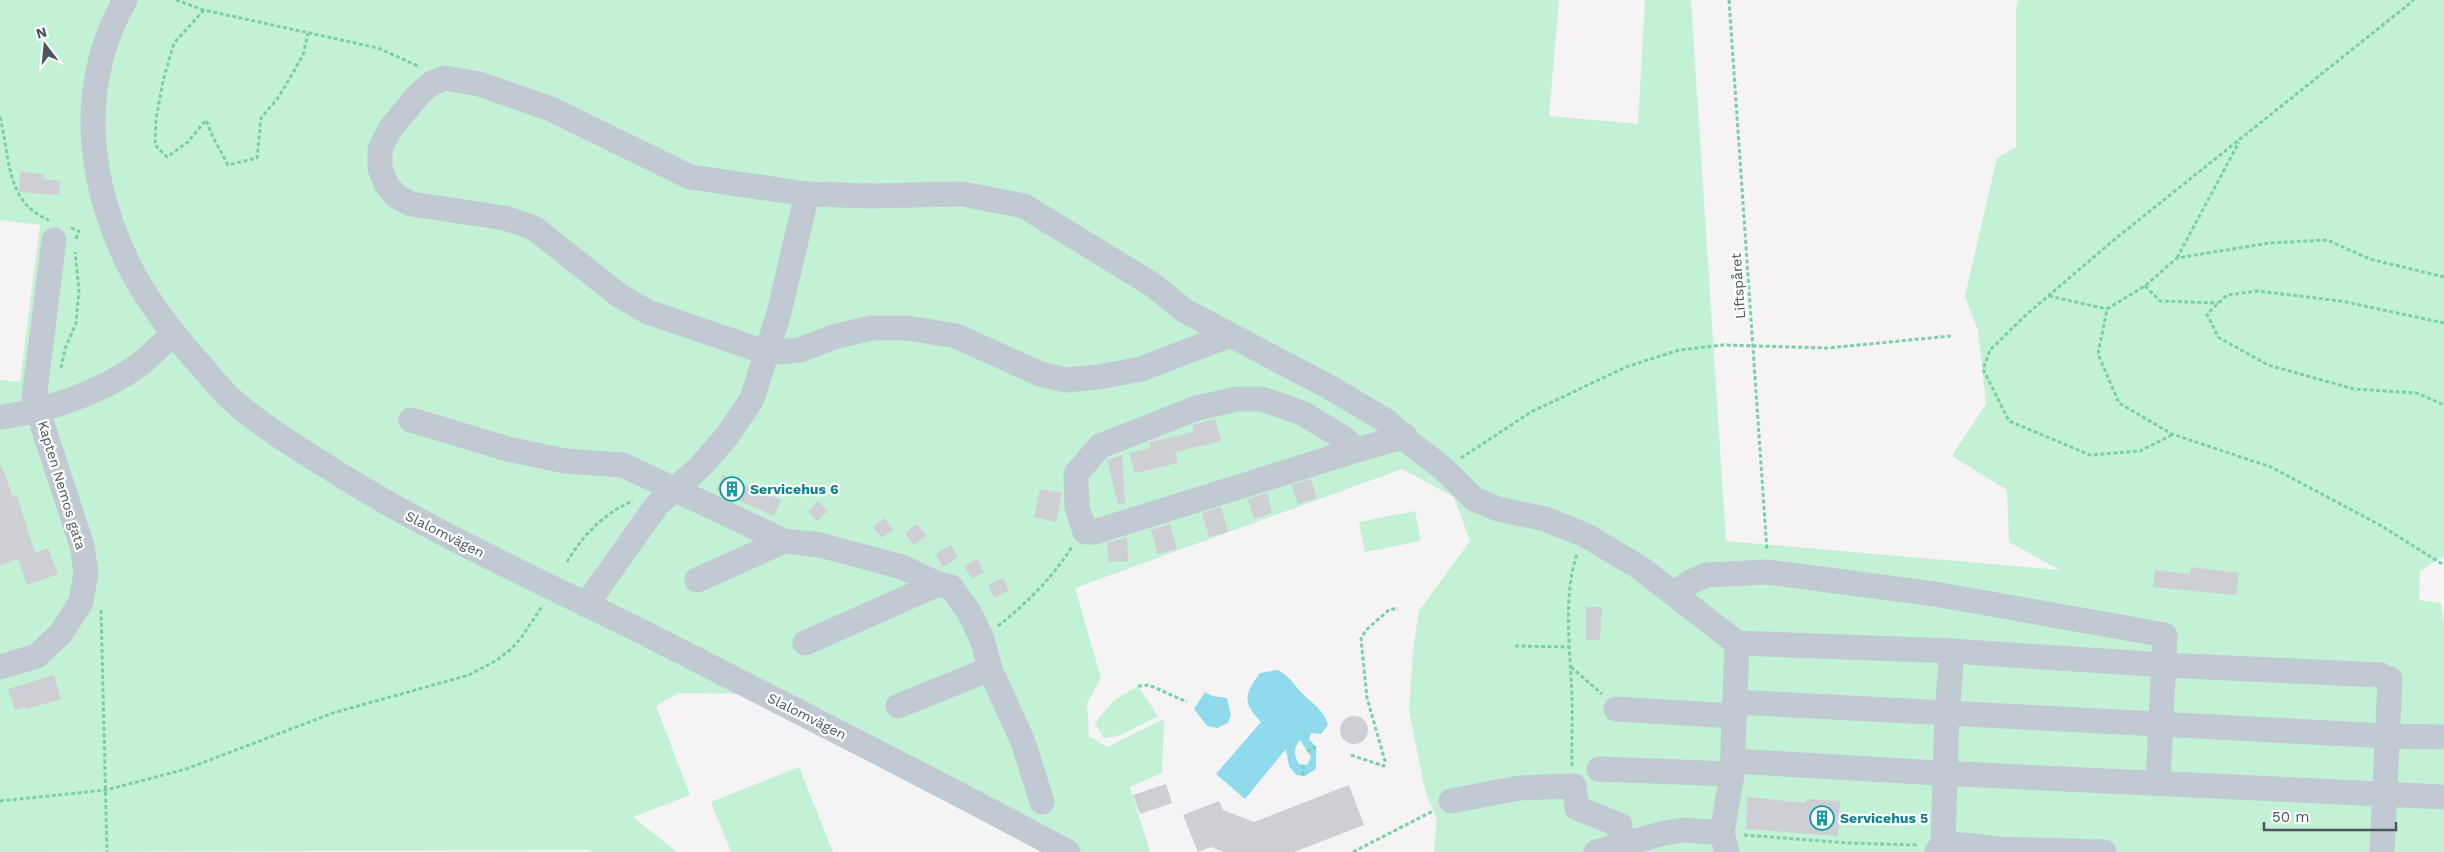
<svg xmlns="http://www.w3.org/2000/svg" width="2444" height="852" viewBox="0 0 2444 852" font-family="'Work Sans',sans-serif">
<rect width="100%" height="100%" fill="#f5f3f3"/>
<!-- green -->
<g fill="#c3f1d5">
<path d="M0,0H1559L1549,116L1638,124L1645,0H1691L1726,541L2060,570L2009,542L2007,490L1952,456L1986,404L1978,331L1965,296L1997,158L2016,147V10L2018,0H2444V556L2420,571L2419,600L2441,603L2444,624V852H1434L1437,820L1425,790L1409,711L1413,651L1419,611L1470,541L1454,497L1402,469L1075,588L1101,678L1087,703L1089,736L1107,747L1164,719L1162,773L1130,787L1150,852H1068L763,694L678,693L656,706L690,795L633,817L677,852H590L589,850L0,852V380L20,382L40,225L0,220Z"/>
<path d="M1415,511L1421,541L1365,552L1359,522Z"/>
<path d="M1138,686L1158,716L1121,735L1104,738L1095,723L1113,701Z"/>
<path d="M799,767L833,852H731L711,802Z"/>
</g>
<!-- water -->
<g fill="#90daee" fill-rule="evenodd">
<path d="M1278,670C1288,676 1291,680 1298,689C1309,702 1323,707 1328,725L1321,734L1311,733L1309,739L1316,747V769L1305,776L1296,775L1289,766L1286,749L1245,799L1216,774L1261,722C1242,702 1244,695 1260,673ZM1300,740L1311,757L1307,765L1299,764C1294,756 1293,748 1300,740Z"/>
<path d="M1205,692L1212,696L1227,698L1231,715L1228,723L1217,728L1207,726L1194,709Z"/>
</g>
<!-- building -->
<g fill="#cdcfd5">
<path d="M20,172L44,174L43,179L60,181L59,195L19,192Z"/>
<path d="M1215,419L1221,441L1175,452L1178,463L1135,473L1129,453L1150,448V442L1194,432L1192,425Z"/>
<path d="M1122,455L1125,503L1118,504L1107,460Z"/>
<path d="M0,467H2L13,497L17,496L35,553L48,548L58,574L27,585L18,559L0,566Z"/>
<path d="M723,475L781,500L774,516L716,490Z"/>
<path d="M1311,479L1317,498L1298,504L1292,485Z"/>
<path d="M1040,489L1062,493L1056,522L1034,517Z"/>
<path d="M1267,493L1272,513L1254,519L1248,499Z"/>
<path d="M818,501L828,511L817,521L808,511Z"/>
<path d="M1221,507L1228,532L1209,537L1202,513Z"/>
<path d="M884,518L893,529L882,538L873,527Z"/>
<path d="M917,524L926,536L914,545L905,533Z"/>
<path d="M1170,524L1177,549L1158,554L1151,530Z"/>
<path d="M1127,537L1128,561L1108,562L1107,543Z"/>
<path d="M951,545L958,557L943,567L935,554Z"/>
<path d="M977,559L984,572L972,579L964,566Z"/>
<path d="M2191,567L2239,573L2236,595L2153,587L2155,570L2190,574Z"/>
<path d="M1003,578L1009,591L994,598L988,585Z"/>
<path d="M1586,607H1602L1600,640H1586Z"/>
<path d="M54,675L61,699L27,709L26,707L15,710L8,689Z"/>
<circle cx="1354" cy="730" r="14"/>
<path d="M1166,784L1172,803L1140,814L1133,795Z"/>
<path d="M1349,785L1364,825L1294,852H1224L1211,847L1198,852L1183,815L1219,801L1223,810L1254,822Z"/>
<path d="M1747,797L1806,803V799L1840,801L1838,836L1746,829Z"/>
</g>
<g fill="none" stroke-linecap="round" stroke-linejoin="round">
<!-- path -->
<g stroke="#7ad0a6" stroke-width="3" stroke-dasharray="4 2.5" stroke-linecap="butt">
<path d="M176,0L204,10L378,48L420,67"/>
<path d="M1729,0L1767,551"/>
<path d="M204,10L174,43L163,81L156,119L155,145L167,157L188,142L206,120L213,137L228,165L257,158L261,118L278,98L294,71L303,55L308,33"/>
<path d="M0,117C10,155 5,203 49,220"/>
<path d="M71,228L79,231L75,241"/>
<path d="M2177,258L2239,142"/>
<path d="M2444,277L2370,259L2327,240L2269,243L2177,258L2145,286L2107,309L2098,354L2119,403L2172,434L2271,467L2380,525L2444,565"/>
<path d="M2145,286L2160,301L2218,303"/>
<path d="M2049,296L2107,309"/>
<path d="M2444,323L2341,301L2257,291L2227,295L2207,314L2218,337L2268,365L2354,389L2417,393L2444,405"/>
<path d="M61,368L65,349L76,323L79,290L75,252"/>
<path d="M2172,435L2140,451L2090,455L2009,421L1983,369L1990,350L2027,314L2115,239L2414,0"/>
<path d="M1461,458L1531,412L1626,367L1679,350L1723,345L1827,348L1951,336"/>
<path d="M567,562C583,535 604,513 633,501"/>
<path d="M101,610L107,852"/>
<path d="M998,626C1027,603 1052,578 1072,547"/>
<path d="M1515,646L1568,647"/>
<path d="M1571,667L1602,694"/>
<path d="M1138,686L1149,685L1187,702"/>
<path d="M1307,751L1316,747"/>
<path d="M1351,755L1384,766L1385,761L1367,698L1361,639L1366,630L1390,609H1398"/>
<path d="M1303,765V776"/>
<path d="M1572,766C1571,744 1573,722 1572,700C1571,654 1562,598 1577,554"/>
<path d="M0,801L106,790L186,769L333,713L469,675L497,660L511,649L521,638L543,605"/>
<path d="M1744,835L1849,843L1918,845"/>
<path d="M1353,852L1433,811"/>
</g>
<!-- minor -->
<g stroke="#c1cad2" stroke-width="25">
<path d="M125,0C93,57 86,120 100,184C117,257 147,304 196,360C207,372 217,386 229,397C254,421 296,447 326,466C431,533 545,583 656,639C794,709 932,779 1068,852"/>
<path d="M807,194L690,177L551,109L479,84L445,78L432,83L419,94L390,129L380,149V168L386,184L396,196L411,204L505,218L534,228L620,296L648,312L768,353L800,350L833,337L871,328H908L956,336L1040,374L1066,380L1098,377L1141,369L1230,335"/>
<path d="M0,417C47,411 100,393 139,365C151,356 162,344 173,334"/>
<path d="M411,420L508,449L565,461L623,465L784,541L820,545L902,567L938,584L951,587L969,612L982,639L990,669L1023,742L1042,802"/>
<path d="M1357,450L1094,532H1085L1077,507L1076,474L1100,446L1197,408L1237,399H1262L1302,413L1342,437L1357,450L1405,436"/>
<path d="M697,580L784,541"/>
<path d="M1674,594L1690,582L1707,575L1768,572L1935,594L2165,635L2158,784"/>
<path d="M586,605L657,505L700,467L727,436L752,399L779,313L807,194L871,196L962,194L1024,206L1153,285L1185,311L1331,388L1388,422L1409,442L1444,469L1474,499L1498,509L1545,519L1585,535L1639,567L1737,643L1952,651L2164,665L2381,675"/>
<path d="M805,643L938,584"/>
<path d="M0,667L37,656L61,633L81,602L86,573L82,546L34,399L54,240"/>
<path d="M1735,702L2387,736L2444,737"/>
<path d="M898,706L990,669"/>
<path d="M1616,709L1734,716"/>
<path d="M1733,761L1939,773L2444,797"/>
<path d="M1599,769L1732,774"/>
<path d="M1451,801L1519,788L1574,786L1577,808L1620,825V852"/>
<path d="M1943,843L2000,849L2104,852"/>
<path d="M1596,852L1664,833L1683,830L1722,833"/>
<path d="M1727,852L1722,833L1732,774L1737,643"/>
<path d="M1937,852L1943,843L1947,713L1952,651"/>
<path d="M2382,852L2390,679"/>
</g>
</g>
<!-- icons -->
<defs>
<g id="building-ring" transform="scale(1.25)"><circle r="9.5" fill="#fff" stroke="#0f9aa8" stroke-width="1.5"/><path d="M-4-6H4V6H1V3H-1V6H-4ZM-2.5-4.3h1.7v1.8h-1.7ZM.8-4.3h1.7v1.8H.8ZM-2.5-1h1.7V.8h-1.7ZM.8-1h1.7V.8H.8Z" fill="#0f9aa8"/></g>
</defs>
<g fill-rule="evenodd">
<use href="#building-ring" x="732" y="489"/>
<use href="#building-ring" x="1822" y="818"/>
</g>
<g text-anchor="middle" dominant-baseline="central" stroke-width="4.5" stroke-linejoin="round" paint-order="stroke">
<!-- street labels -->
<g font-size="14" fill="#4a5661" stroke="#fff">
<text transform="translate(1738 286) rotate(-94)">Liftspåret</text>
<text transform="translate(62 485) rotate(73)">Kapten Nemos gata</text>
<text transform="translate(445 534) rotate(27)">Slalomvägen</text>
<text transform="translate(807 716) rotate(27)">Slalomvägen</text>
</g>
<!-- culture labels -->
<g font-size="14" font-weight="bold" fill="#0d838f" stroke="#fff" text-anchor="start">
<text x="750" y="489">Servicehus 6</text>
<text x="1840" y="818">Servicehus 5</text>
</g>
</g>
<!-- north arrow -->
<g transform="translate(45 45) rotate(344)" stroke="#ffffff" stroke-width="4" paint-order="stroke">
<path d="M0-4L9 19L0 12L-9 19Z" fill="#4a5661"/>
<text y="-8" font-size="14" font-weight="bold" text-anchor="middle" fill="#4a5661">N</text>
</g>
<!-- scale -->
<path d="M2264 822v8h132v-8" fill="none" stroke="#4a5661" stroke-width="2.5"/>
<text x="2272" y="822" font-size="15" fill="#4a5661" stroke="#ffffff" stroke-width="4" paint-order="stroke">50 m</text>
</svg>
